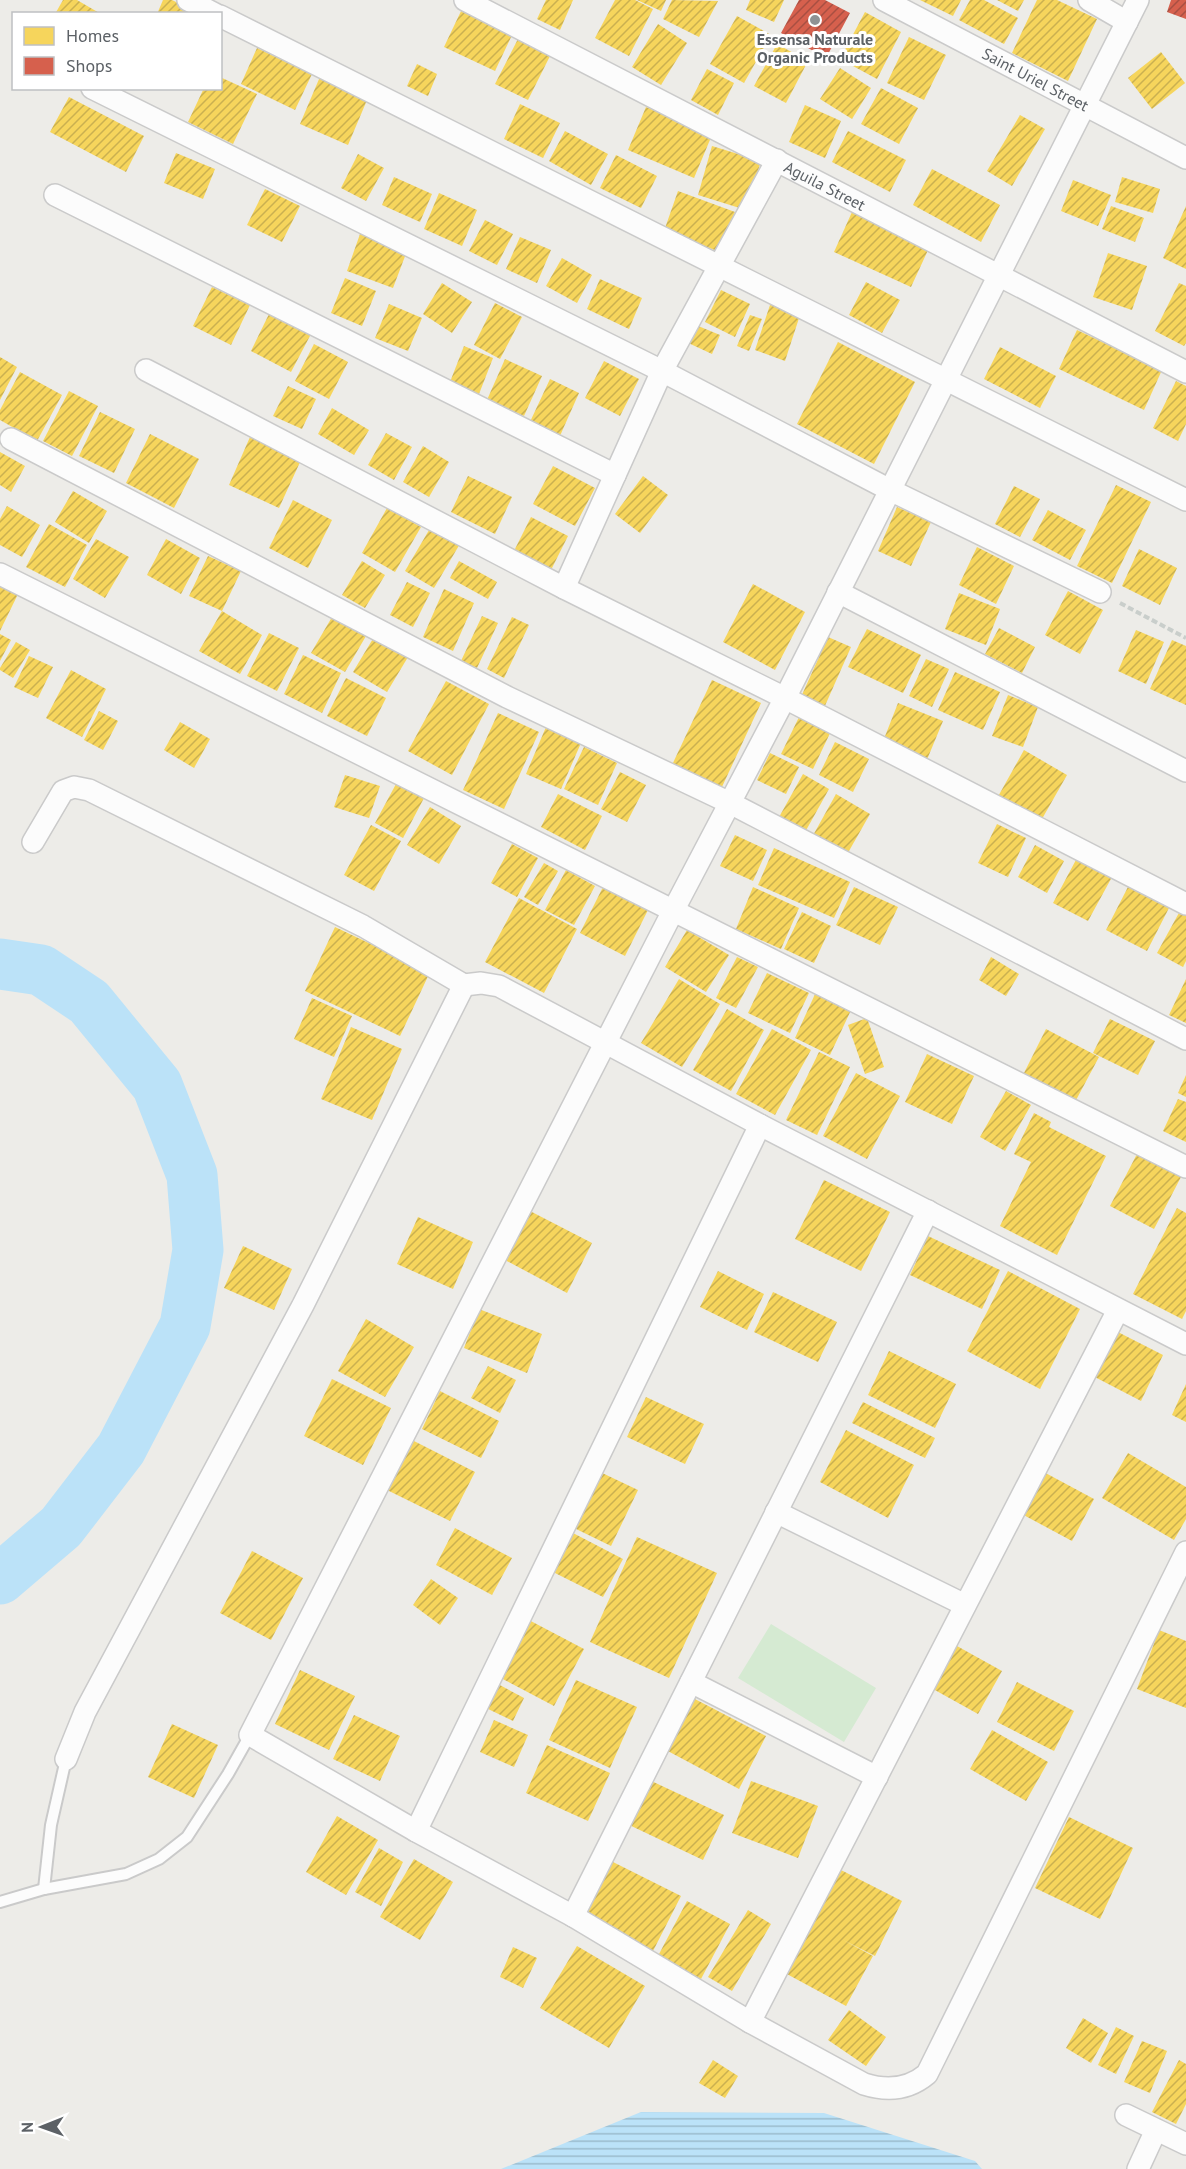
<svg xmlns="http://www.w3.org/2000/svg" width="1186" height="2169" viewBox="0 0 1186 2169" font-family="'PT Sans',sans-serif">
<defs>
<pattern id="water-rules" width="6" height="5" patternUnits="userSpaceOnUse" patternTransform="scale(1.5)"><rect width="6" height="5" fill="#bbe2f8"/><path d="M0 2.5h6" fill="none" stroke="#9bbbcd"/></pattern>
<pattern id="homes-hatch" width="6" height="6" patternUnits="userSpaceOnUse" patternTransform="scale(1.5)"><rect width="6" height="6" fill="#f6d55c"/><path d="M-1 1l2-2M0 6l6-6M5 7l2-2" fill="none" stroke="#cab050"/></pattern>
<pattern id="shops-hatch" width="6" height="6" patternUnits="userSpaceOnUse" patternTransform="scale(1.5)"><rect width="6" height="6" fill="#d6604d"/><path d="M-1 1l2-2M0 6l6-6M5 7l2-2" fill="none" stroke="#a84f42"/></pattern>
</defs>
<rect width="100%" height="100%" fill="#edece8"/>
<!-- pitch -->
<path fill="#d5ead2" d="M771,1624L876,1688L844,1742L738,1678Z"/>
<!-- water -->
<path fill="url(#water-rules)" d="M641,2112L824,2113L975,2161L982,2169H501Z"/>
<!-- homes -->
<g fill="url(#homes-hatch)">
<path d="M63,0H77L101,14H55Z"/>
<path d="M163,0H172L200,14H157Z"/>
<path d="M546,0H573L560,30L537,19Z"/>
<path d="M615,0H635L653,9L629,56L595,38Z"/>
<path d="M637,0H666L661,11Z"/>
<path d="M672,0L718,1L699,37L663,19Z"/>
<path d="M750,0H784L774,22L746,10Z"/>
<path d="M920,0H961L953,16Z"/>
<path d="M970,0H984L1018,18L1004,44L959,20Z"/>
<path d="M997,0H1024L1018,11Z"/>
<path d="M1037,0H1057L1097,19L1068,81L1012,53Z"/>
<path d="M462,9L513,33L495,71L444,47Z"/>
<path d="M865,12L901,32L877,79L840,59Z"/>
<path d="M737,16L771,35L744,83L710,64Z"/>
<path d="M658,24L687,43L661,85L632,67Z"/>
<path d="M519,37L551,54L528,100L495,84Z"/>
<path d="M909,37L946,55L924,100L887,83Z"/>
<path d="M777,44L808,61L786,103L754,86Z"/>
<path d="M257,48L312,74L295,110L241,84Z"/>
<path d="M1161,52L1185,83L1152,109L1128,78Z"/>
<path d="M417,64L437,74L428,96L407,86Z"/>
<path d="M840,68L871,88L852,119L820,99Z"/>
<path d="M707,69L734,83L718,115L691,100Z"/>
<path d="M322,72L370,93L348,145L300,124Z"/>
<path d="M220,77L257,94L233,144L188,122L204,88H220Z"/>
<path d="M881,88L918,108L899,144L861,124Z"/>
<path d="M69,97L144,136L126,172L50,132Z"/>
<path d="M520,104L560,123L543,158L504,139Z"/>
<path d="M805,105L841,121L825,158L789,142Z"/>
<path d="M646,107L712,135L694,178L628,150Z"/>
<path d="M1020,115L1045,129L1012,186L987,171Z"/>
<path d="M565,131L608,154L591,185L549,161Z"/>
<path d="M848,131L906,160L890,192L832,162Z"/>
<path d="M712,146L761,161L746,210L698,195Z"/>
<path d="M176,153L215,169L203,199L164,183Z"/>
<path d="M358,154L384,168L366,201L341,188Z"/>
<path d="M616,155L657,176L641,208L600,188Z"/>
<path d="M932,169L1000,205L981,242L913,205Z"/>
<path d="M394,177L432,194L420,222L382,205Z"/>
<path d="M1122,177L1160,189L1153,213L1115,202Z"/>
<path d="M1073,180L1111,195L1098,226L1061,211Z"/>
<path d="M265,189L300,206L282,242L247,225Z"/>
<path d="M678,191L735,212L720,252L664,231Z"/>
<path d="M439,193L477,210L462,246L424,229Z"/>
<path d="M1111,206L1144,218L1135,242L1102,229Z"/>
<path d="M1186,206V269L1163,258Z"/>
<path d="M852,212L929,248L911,287L834,252Z"/>
<path d="M485,220L513,234L497,265L469,251Z"/>
<path d="M360,234L407,251L393,288L347,271Z"/>
<path d="M520,237L551,250L537,283L506,269Z"/>
<path d="M1108,253L1147,266L1132,310L1093,297Z"/>
<path d="M562,258L592,275L577,303L546,286Z"/>
<path d="M345,278L376,291L362,326L331,313Z"/>
<path d="M600,279L642,298L629,329L587,309Z"/>
<path d="M866,282L900,300L882,333L849,315Z"/>
<path d="M442,283L472,302L452,333L423,314Z"/>
<path d="M1179,283L1186,286V343L1184,346L1155,331Z"/>
<path d="M212,287L250,305L231,345L193,326Z"/>
<path d="M721,290L750,304L735,337L705,322Z"/>
<path d="M771,302L801,312L785,361L755,350Z"/>
<path d="M495,303L522,317L500,359L474,345Z"/>
<path d="M389,304L422,318L408,351L375,338Z"/>
<path d="M270,312L311,334L291,372L251,351Z"/>
<path d="M750,315L762,319L749,351L737,346Z"/>
<path d="M691,323L720,335L712,354L684,341Z"/>
<path d="M1077,330L1162,370L1144,410L1059,369Z"/>
<path d="M838,342L915,382L874,464L797,424Z"/>
<path d="M314,344L348,362L329,399L295,381Z"/>
<path d="M464,346L493,358L479,394L450,382Z"/>
<path d="M1000,347L1056,376L1040,408L984,379Z"/>
<path d="M0,357L17,367L0,400Z"/>
<path d="M505,359L542,376L524,416L487,400Z"/>
<path d="M604,361L639,379L620,416L585,398Z"/>
<path d="M20,372L62,395L37,441L0,420V410Z"/>
<path d="M550,379L579,393L559,438L529,424Z"/>
<path d="M1176,381L1186,386V424L1178,441L1153,428Z"/>
<path d="M288,386L316,399L302,429L273,416Z"/>
<path d="M69,391L98,406L72,456L43,441Z"/>
<path d="M332,408L369,430L354,455L318,434Z"/>
<path d="M100,412L135,429L114,473L79,456Z"/>
<path d="M386,433L412,447L394,480L368,465Z"/>
<path d="M150,434L199,459L174,508L126,483Z"/>
<path d="M250,437L301,460L279,508L229,485Z"/>
<path d="M423,446L449,462L429,497L403,482Z"/>
<path d="M0,452L25,466L11,492L0,485Z"/>
<path d="M553,466L595,488L575,526L533,504Z"/>
<path d="M468,476L512,497L495,534L451,512Z"/>
<path d="M643,476L668,495L640,533L615,514Z"/>
<path d="M1116,485L1151,502L1112,583L1077,566Z"/>
<path d="M1014,486L1040,499L1020,537L995,524Z"/>
<path d="M73,491L107,511L89,543L55,522Z"/>
<path d="M293,500L332,520L308,568L269,548Z"/>
<path d="M7,506L40,525L22,557L0,545V519Z"/>
<path d="M897,507L931,522L911,566L878,551Z"/>
<path d="M387,508L421,527L395,572L362,553Z"/>
<path d="M1048,510L1086,530L1070,560L1032,540Z"/>
<path d="M531,517L568,536L549,574L512,555Z"/>
<path d="M49,524L87,545L65,587L26,567Z"/>
<path d="M432,525L461,542L434,588L405,571Z"/>
<path d="M96,539L129,557L105,598L73,579Z"/>
<path d="M166,539L200,558L181,594L147,575Z"/>
<path d="M977,547L1014,566L996,604L959,585Z"/>
<path d="M1139,549L1177,568L1160,605L1122,586Z"/>
<path d="M208,556L241,571L222,611L262,635L240,674L199,651L222,611L189,596Z"/>
<path d="M362,561L385,575L365,608L342,595Z"/>
<path d="M459,561L497,582L488,599L450,578Z"/>
<path d="M407,582L430,593L413,627L390,615Z"/>
<path d="M753,584L805,612L775,670L723,642Z"/>
<path d="M0,586L18,594L0,631Z"/>
<path d="M444,589L474,603L453,651L423,637Z"/>
<path d="M1068,591L1103,610L1080,654L1045,635Z"/>
<path d="M959,593L1000,609L986,645L945,629Z"/>
<path d="M482,616L498,623L477,668L461,661Z"/>
<path d="M332,617L366,636L345,672L311,653Z"/>
<path d="M512,617L529,625L504,678L487,669Z"/>
<path d="M999,628L1035,647L1022,673L985,654Z"/>
<path d="M867,629L921,655L903,693L848,667Z"/>
<path d="M1136,630L1164,642L1146,684L1118,671Z"/>
<path d="M269,633L299,648L277,691L247,676Z"/>
<path d="M0,634L11,640L0,661Z"/>
<path d="M374,637L408,657L387,692L353,672Z"/>
<path d="M828,637L851,647L824,708L801,697Z"/>
<path d="M1172,640L1186,646V705L1150,689Z"/>
<path d="M16,642L30,650L13,678L0,670V668Z"/>
<path d="M303,655L341,673L322,713L284,694Z"/>
<path d="M29,656L53,667L38,698L14,687Z"/>
<path d="M926,659L949,669L932,707L909,696Z"/>
<path d="M71,670L106,689L82,737L46,718Z"/>
<path d="M955,672L1000,692L983,730L938,710Z"/>
<path d="M346,678L386,698L367,736L327,716Z"/>
<path d="M712,680L761,703L721,789L672,765Z"/>
<path d="M446,681L489,704L452,775L408,751Z"/>
<path d="M1008,695L1038,707L1023,747L992,736Z"/>
<path d="M898,703L943,721L926,762L882,744Z"/>
<path d="M99,711L118,721L103,750L84,740Z"/>
<path d="M498,713L539,732L504,809L463,790Z"/>
<path d="M801,713L832,729L813,769L781,754Z"/>
<path d="M180,722L210,739L194,768L164,750Z"/>
<path d="M546,727L581,743L561,789L526,774Z"/>
<path d="M835,742L869,759L853,792L819,775Z"/>
<path d="M584,747L617,763L598,805L564,789Z"/>
<path d="M1024,750L1067,775L1038,826L995,802Z"/>
<path d="M770,753L799,767L786,794L757,780Z"/>
<path d="M620,772L646,785L627,822L601,809Z"/>
<path d="M803,774L829,789L804,834L778,819Z"/>
<path d="M345,775L380,786L369,818L334,807Z"/>
<path d="M396,784L424,798L403,838L375,823Z"/>
<path d="M558,794L602,816L585,850L541,827Z"/>
<path d="M836,794L870,814L845,858L811,839Z"/>
<path d="M430,807L461,826L439,864L407,845Z"/>
<path d="M997,824L1026,838L1008,877L978,863Z"/>
<path d="M371,825L401,841L374,891L344,875Z"/>
<path d="M735,835L767,850L753,881L720,866Z"/>
<path d="M512,844L538,858L517,897L491,883Z"/>
<path d="M1035,845L1064,861L1047,893L1018,877Z"/>
<path d="M774,848L850,882L834,918L758,885Z"/>
<path d="M1077,858L1112,877L1088,921L1053,903Z"/>
<path d="M544,863L558,871L538,905L524,897Z"/>
<path d="M566,870L595,886L574,925L545,910Z"/>
<path d="M1129,885L1170,906L1147,951L1106,930Z"/>
<path d="M603,887L648,910L625,956L580,933Z"/>
<path d="M753,887L799,908L781,949L736,929Z"/>
<path d="M854,887L898,907L880,945L836,925Z"/>
<path d="M519,898L577,929L544,993L485,962Z"/>
<path d="M1180,911L1186,914V961L1183,967L1157,953Z"/>
<path d="M802,912L831,926L814,963L784,949Z"/>
<path d="M335,927L430,972L400,1036L305,991Z"/>
<path d="M687,930L729,955L706,992L665,967Z"/>
<path d="M737,957L758,967L736,1008L716,998Z"/>
<path d="M991,957L1019,974L1006,996L979,980Z"/>
<path d="M767,973L809,993L790,1033L748,1013Z"/>
<path d="M679,979L720,1004L682,1067L641,1043Z"/>
<path d="M1186,979V1023L1169,1015Z"/>
<path d="M816,992L852,1008L830,1055L795,1038Z"/>
<path d="M312,998L352,1016L334,1057L294,1039Z"/>
<path d="M727,1009L764,1030L731,1091L693,1070Z"/>
<path d="M867,1018L884,1067L865,1074L848,1025Z"/>
<path d="M1110,1019L1155,1041L1138,1075L1093,1053Z"/>
<path d="M351,1027L402,1049L372,1120L321,1099Z"/>
<path d="M772,1029L811,1050L775,1115L736,1094Z"/>
<path d="M1046,1029L1099,1057L1075,1102L1023,1075Z"/>
<path d="M819,1052L850,1067L817,1135L786,1120Z"/>
<path d="M927,1054L974,1076L952,1124L905,1102Z"/>
<path d="M856,1073L900,1096L867,1159L823,1136Z"/>
<path d="M1186,1075V1097L1178,1093Z"/>
<path d="M1006,1091L1031,1105L1005,1151L980,1137Z"/>
<path d="M1178,1099L1186,1102V1142L1163,1131Z"/>
<path d="M1034,1113L1051,1122L1049,1127L1106,1156L1057,1255L1000,1226L1031,1162L1014,1154Z"/>
<path d="M1137,1154L1181,1177L1154,1229L1110,1206Z"/>
<path d="M824,1180L890,1212L861,1271L795,1239Z"/>
<path d="M1177,1208L1186,1213V1311L1182,1319L1133,1294Z"/>
<path d="M530,1211L592,1243L567,1293L505,1260Z"/>
<path d="M418,1217L473,1242L453,1289L397,1264Z"/>
<path d="M928,1236L1000,1270L982,1309L910,1275Z"/>
<path d="M243,1246L292,1269L274,1310L224,1288Z"/>
<path d="M718,1271L764,1294L747,1330L700,1307Z"/>
<path d="M1008,1271L1080,1309L1040,1389L967,1351Z"/>
<path d="M773,1292L837,1322L818,1362L754,1332Z"/>
<path d="M479,1309L542,1334L527,1373L464,1348Z"/>
<path d="M366,1319L414,1347L385,1397L338,1371Z"/>
<path d="M1112,1329L1163,1355L1141,1401L1089,1374Z"/>
<path d="M889,1351L956,1384L935,1428L868,1395Z"/>
<path d="M488,1366L516,1380L500,1413L471,1398Z"/>
<path d="M332,1379L391,1408L363,1465L304,1436Z"/>
<path d="M1186,1384V1422L1172,1415Z"/>
<path d="M440,1391L499,1421L481,1458L422,1429Z"/>
<path d="M646,1397L704,1424L685,1464L627,1437Z"/>
<path d="M863,1402L935,1438L925,1458L852,1423Z"/>
<path d="M846,1430L914,1465L888,1518L820,1482Z"/>
<path d="M412,1440L475,1472L450,1521L387,1490Z"/>
<path d="M1128,1453L1186,1487V1519L1174,1540L1102,1498Z"/>
<path d="M1040,1470L1094,1499L1072,1541L1018,1512Z"/>
<path d="M598,1471L638,1490L611,1546L572,1527Z"/>
<path d="M455,1528L512,1558L492,1595L436,1565Z"/>
<path d="M573,1533L623,1559L603,1597L553,1572Z"/>
<path d="M637,1537L717,1573L669,1678L590,1642Z"/>
<path d="M252,1551L303,1578L271,1640L220,1613Z"/>
<path d="M431,1579L458,1598L440,1625L413,1605Z"/>
<path d="M527,1619L584,1649L554,1706L497,1676Z"/>
<path d="M1159,1630L1186,1641V1708L1137,1689Z"/>
<path d="M948,1641L1002,1671L978,1714L924,1684Z"/>
<path d="M300,1670L355,1696L329,1750L275,1724Z"/>
<path d="M576,1680L637,1707L610,1768L549,1740Z"/>
<path d="M1017,1682L1074,1711L1054,1751L997,1722Z"/>
<path d="M498,1684L524,1698L513,1721L486,1708Z"/>
<path d="M691,1697L766,1736L739,1789L664,1749Z"/>
<path d="M354,1715L400,1736L380,1781L333,1759Z"/>
<path d="M494,1720L528,1735L514,1767L480,1752Z"/>
<path d="M172,1724L218,1745L194,1798L148,1777Z"/>
<path d="M992,1730L1048,1762L1026,1801L970,1769Z"/>
<path d="M547,1745L610,1773L588,1821L526,1793Z"/>
<path d="M645,1778L724,1815L703,1860L625,1823Z"/>
<path d="M751,1781L818,1806L798,1858L732,1833Z"/>
<path d="M337,1816L378,1840L346,1895L306,1872Z"/>
<path d="M1069,1817L1133,1848L1100,1919L1035,1888Z"/>
<path d="M379,1848L403,1862L381,1906L355,1892Z"/>
<path d="M414,1859L453,1882L420,1940L380,1917Z"/>
<path d="M611,1861L681,1896L653,1951L584,1916Z"/>
<path d="M839,1869L902,1901L875,1956L843,1940L873,1956L846,2006L785,1973Z"/>
<path d="M687,1901L730,1924L701,1979L658,1956Z"/>
<path d="M748,1910L771,1924L732,1991L708,1977Z"/>
<path d="M577,1946L645,1986L609,2048L540,2008Z"/>
<path d="M513,1947L537,1958L523,1988L500,1977Z"/>
<path d="M849,2010L886,2037L866,2066L828,2040Z"/>
<path d="M1083,2018L1108,2033L1091,2063L1066,2048Z"/>
<path d="M1116,2027L1134,2036L1116,2074L1098,2065Z"/>
<path d="M1142,2041L1167,2051L1150,2093L1124,2082Z"/>
<path d="M713,2060L738,2076L725,2098L699,2083Z"/>
<path d="M1179,2060L1186,2064V2104L1176,2124L1152,2112Z"/>
</g>
<!-- shops -->
<g fill="url(#shops-hatch)">
<path d="M799,0H825L850,13L826,58L781,33Z"/>
<path d="M1171,0H1186V19L1167,12Z"/>
</g>
<g fill="none" stroke-linecap="round" stroke-linejoin="round">
<!-- river -->
<path stroke="#bbe2f8" stroke-width="51" d="M0,964L41,970L89,1002L157,1085L192,1175L198,1250L185,1326L121,1449L61,1527L0,1579"/>
<!-- service casing -->
<g stroke="#cacaca" stroke-width="14">
<g id="service">
<path d="M44,1889L51,1825L66,1759"/>
<path d="M0,1902L44,1889L126,1874L159,1859L187,1837L228,1774L250,1735"/>
</g>
</g>
<!-- minor casing -->
<g stroke="#cacaca" stroke-width="24">
<g id="minor">
<path d="M188,0L215,14"/>
<path id="s1" d="M465,0L1186,372"/>
<path id="s2" d="M884,0L1186,158"/>
<path d="M1089,0L1127,22"/>
<path d="M1138,0L785,698L673,911L250,1735L416,1831L573,1916L750,2022L864,2084C886,2091 908,2090 927,2074L1186,1552"/>
<path d="M220,16L1186,500"/>
<path d="M92,88L662,371L890,490L1100,592"/>
<path d="M55,195L615,475"/>
<path d="M146,370L564,588L785,698L1186,904"/>
<path d="M11,439L507,697L730,803L1186,1039"/>
<path d="M0,574L1186,1167"/>
<path d="M564,588L662,371L777,160"/>
<path d="M838,592L1186,771"/>
<path d="M33,842L63,791L74,787L89,790L363,926L464,985L481,983L499,986L760,1125L1186,1344"/>
<path d="M776,1512L965,1605"/>
<path d="M691,1682L877,1777"/>
<path d="M66,1759L85,1712L303,1305L464,985"/>
<path d="M416,1831L760,1125"/>
<path d="M573,1916L928,1211"/>
<path d="M750,2022L1118,1310"/>
<path d="M1126,2115L1186,2144"/>
<path d="M1138,2169L1156,2130"/>
</g>
</g>
<!-- path -->
<path stroke="#c9cecb" stroke-width="4" stroke-dasharray="6 3" stroke-linecap="butt" d="M1120,603L1186,638"/>
<!-- service -->
<use href="#service" stroke="#fcfcfc" stroke-width="10"/>
<!-- minor -->
<use href="#minor" stroke="#fcfcfc" stroke-width="21"/>
</g>
<!-- markers -->
<circle fill="#8f9294" stroke="#fff" stroke-width="2" cx="815" cy="20" r="6"/>
<g text-anchor="middle" dominant-baseline="central" stroke-width="6" stroke-linejoin="round" paint-order="stroke">
<!-- poi labels -->
<g font-size="16" font-weight="bold" fill="#5c6166" stroke="#fff">
<text x="815" y="39">Essensa Naturale<tspan x="815" dy="18">Organic Products</tspan></text>
</g>
<!-- street labels -->
<g font-size="16" fill="#5c6166" stroke="#fff">
<text stroke="none"><textPath href="#s2" startOffset="171">Saint Uriel Street</textPath></text>
<text stroke="none"><textPath href="#s1" startOffset="405">Aguila Street</textPath></text>
</g>
</g>
<!-- legend -->
<rect x="12" y="12" width="210" height="78" fill="#ffffff" stroke="#bec0c2" stroke-width="1.5"/>
<rect x="24" y="27" width="30" height="18" fill="#f6d55c" stroke="#bec0c2" stroke-width="1.5"/>
<text x="66" y="42" font-size="18" fill="#5c6166">Homes</text>
<rect x="24" y="57" width="30" height="18" fill="#d6604d" stroke="#bec0c2" stroke-width="1.5"/>
<text x="66" y="72" font-size="18" fill="#5c6166">Shops</text>
<!-- north arrow -->
<g transform="translate(42 2127) rotate(269)" stroke="#ffffff" stroke-width="4.5" paint-order="stroke">
<path d="M0-4.5L10 22L0 15L-10 22Z" fill="#5c6166"/>
<text y="-9" font-size="16" font-weight="bold" text-anchor="middle" fill="#5c6166">N</text>
</g>
</svg>
